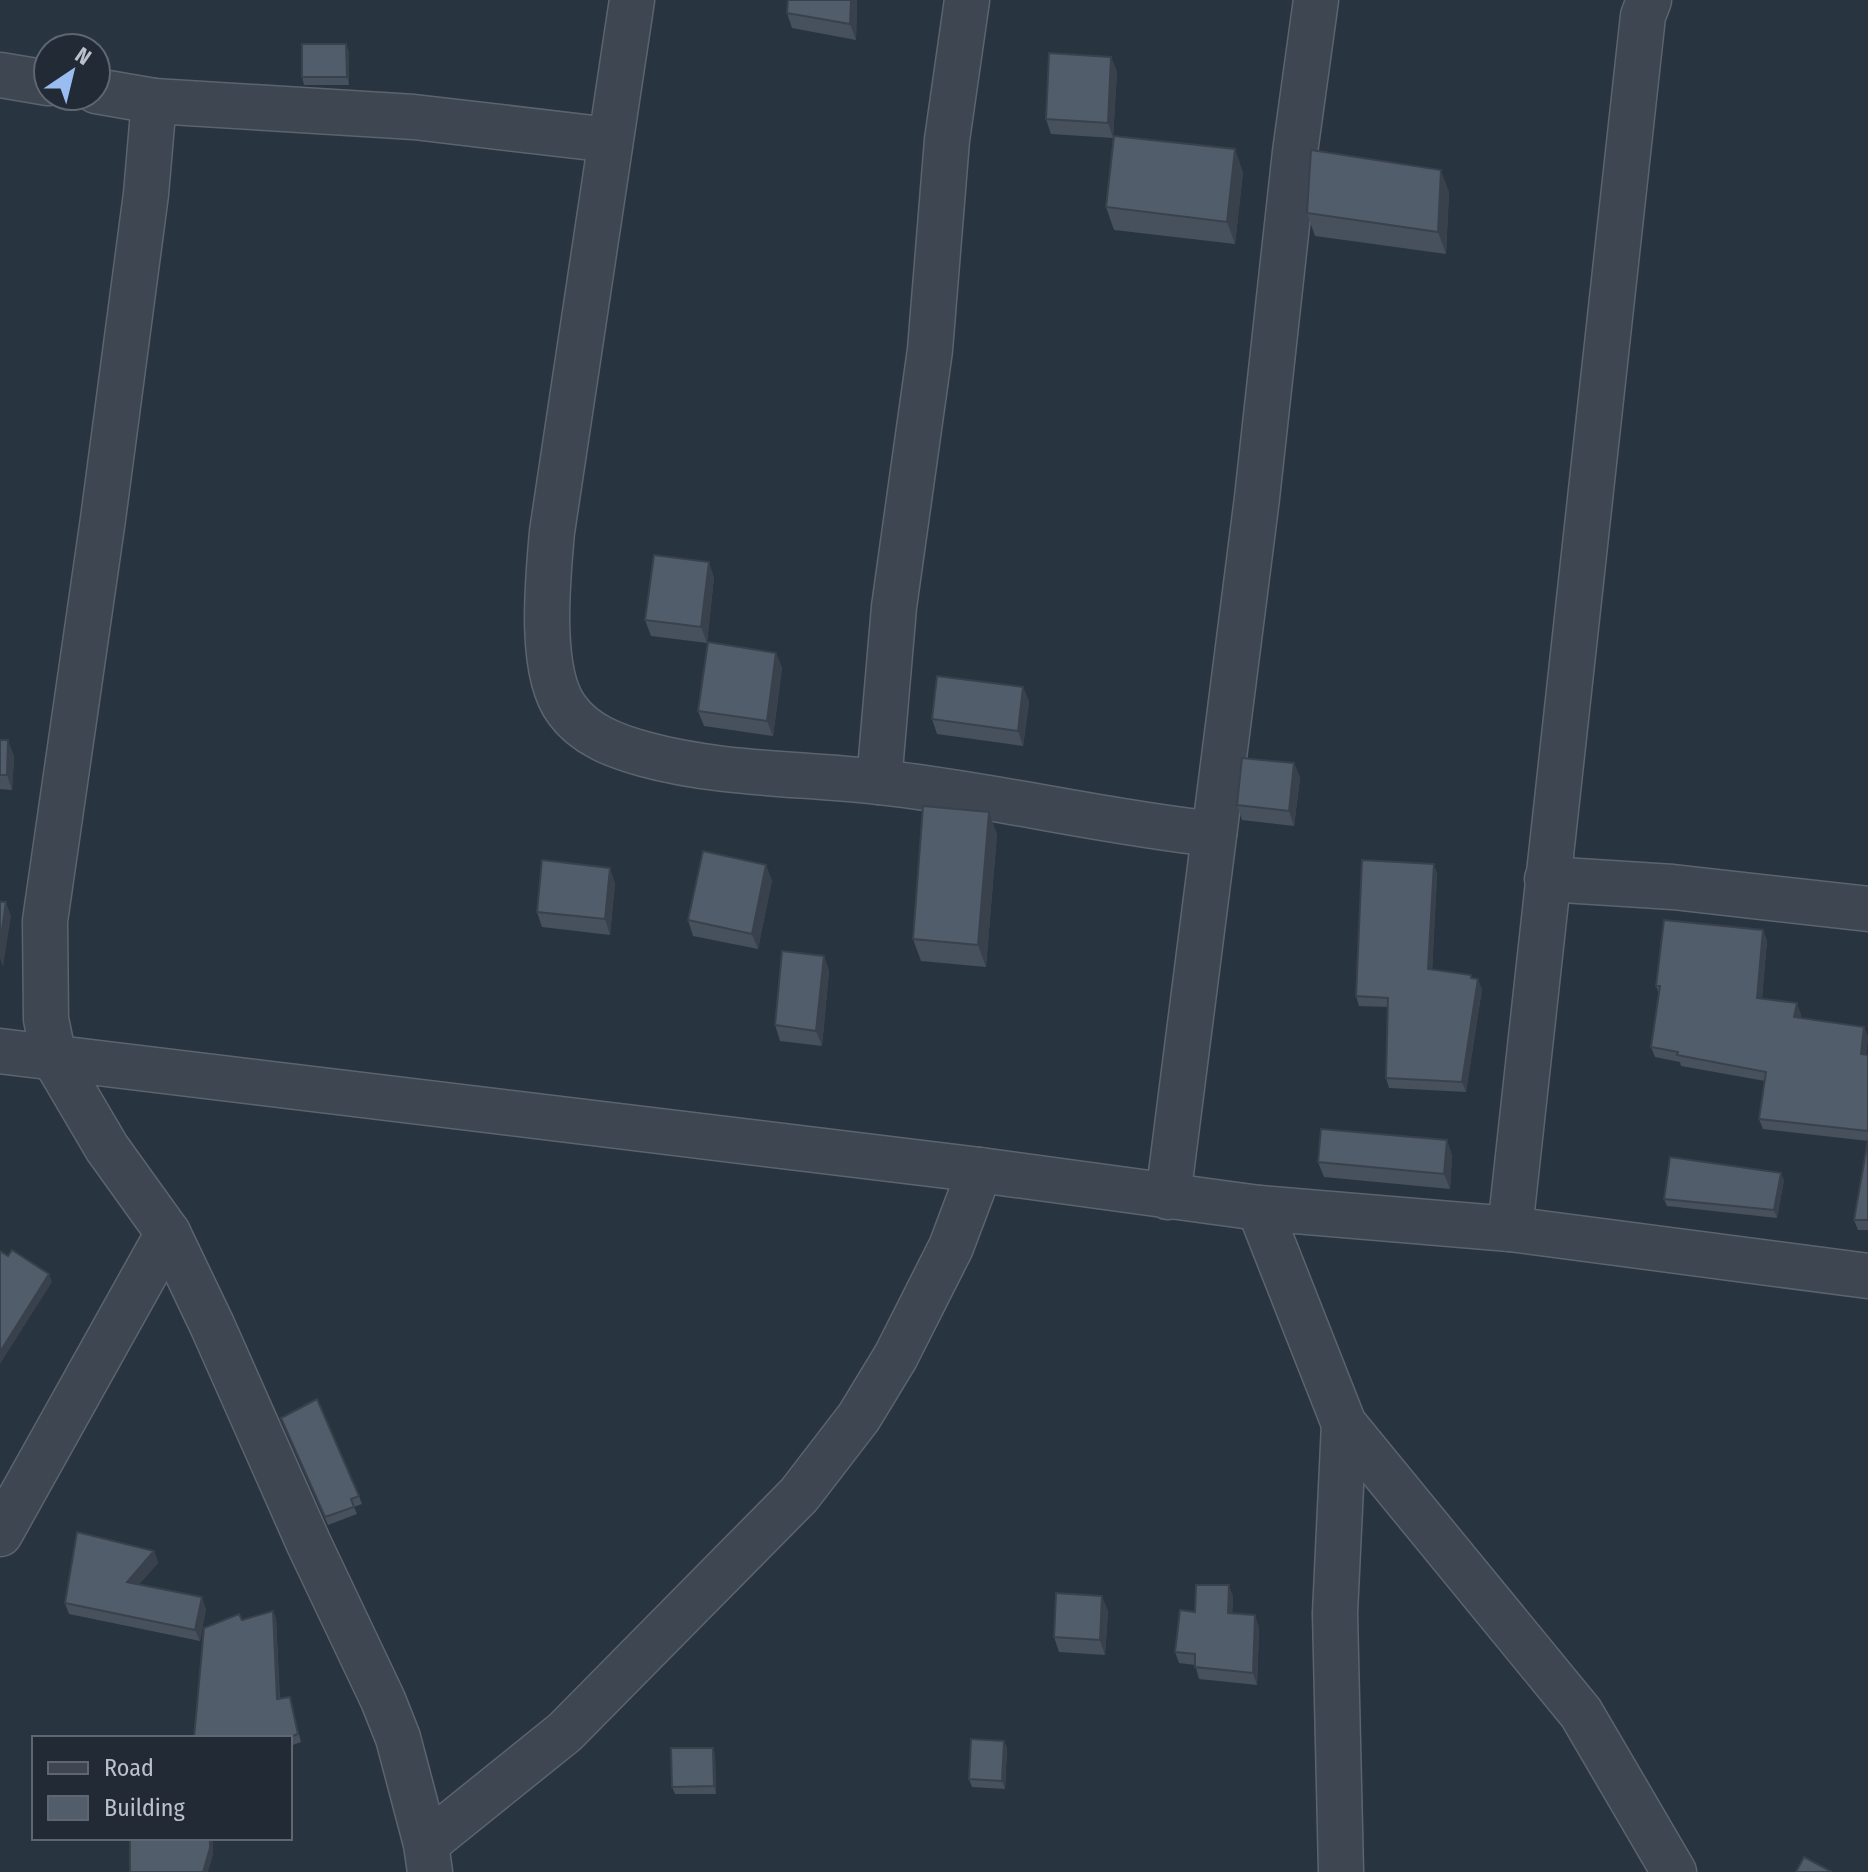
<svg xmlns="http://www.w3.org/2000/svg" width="1868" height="1872" viewBox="0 0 1868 1872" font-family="'Fira Sans Condensed',sans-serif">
<rect width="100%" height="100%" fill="#293441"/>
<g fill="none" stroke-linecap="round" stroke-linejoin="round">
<!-- street casing -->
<g stroke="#5b646e" stroke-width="47">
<g id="street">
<path d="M632,0L552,532C548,578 538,672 567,710C585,735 615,746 644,754C720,775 800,773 878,782C991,794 1101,822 1214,834"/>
<path d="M0,75L48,83"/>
<path d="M96,91L154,101L414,117L610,140"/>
<path d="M154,101L146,194L103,519L45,921L46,1019L54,1058L107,1148L168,1233L212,1325L309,1544L383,1700L398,1738L426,1844L430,1872"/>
<path d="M879,782L894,607L930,350L947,140L967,0"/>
<path d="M1547,879L1673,887L1868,909"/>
<path d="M0,1051L980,1170L1259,1208L1510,1229L1868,1276"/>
<path d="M1168,1197L1257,498L1295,152L1316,0"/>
<path d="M1259,1208L1344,1424L1581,1713L1674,1872"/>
<path d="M1510,1229L1643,16L1649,0"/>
<path d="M0,1534L168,1233"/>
<path d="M426,1844L565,1732L799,1495L859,1417L896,1356L951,1247L980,1170"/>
<path d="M1341,1872L1335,1613L1344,1424"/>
</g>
</g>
<!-- street -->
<use href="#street" stroke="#3d4651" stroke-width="44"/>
</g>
<!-- wall -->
<g fill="#47505d">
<path d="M788,0H857L856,40L792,28L787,13Z"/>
<path d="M349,52V85H304L302,77Z"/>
<path d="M1111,57L1117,72L1113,137L1243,172L1235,244L1114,230L1106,207L1113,138L1051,134L1046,119Z"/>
<path d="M1449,192L1446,254L1315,236L1307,213Z"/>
<path d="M714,577L707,643L651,636L645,620Z"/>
<path d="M776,653L782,668L773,736L704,726L698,711Z"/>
<path d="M1023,687L1029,702L1023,746L937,734L932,719Z"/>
<path d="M0,740L14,756L12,790L0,789Z"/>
<path d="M1294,763L1300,778L1294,826L1242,820L1237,805Z"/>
<path d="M997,834L986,967L921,961L913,939Z"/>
<path d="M1434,864L1437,874L1432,970L1471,975L1472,978L1482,989L1466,1092L1389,1088L1386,1078L1388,1007L1359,1006L1356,996Z"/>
<path d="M772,880L758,949L693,936L688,920Z"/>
<path d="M615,883L610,935L542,927L537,912Z"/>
<path d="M1767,940L1762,998L1801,1014L1800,1018L1864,1027L1868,1037L1866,1055H1868V1230H1858L1854,1220L1868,1141L1763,1129L1759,1119L1765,1081L1681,1066L1680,1062L1655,1057L1651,1047L1659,994L1656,986Z"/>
<path d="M824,956L829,971L822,1046L780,1041L775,1025Z"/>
<path d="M1447,1140L1452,1156L1450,1189L1324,1177L1318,1162Z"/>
<path d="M1784,1180L1777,1218L1667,1206L1664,1199Z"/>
<path d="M284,1426L359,1496L362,1504L354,1507L357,1514L328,1525Z"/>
<path d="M154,1551L158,1563L139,1584L206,1609L200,1641L69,1614L65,1603Z"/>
<path d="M1233,1596L1232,1614L1259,1627L1257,1685L1199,1679L1195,1665L1179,1663L1175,1652L1195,1612Z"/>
<path d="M273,1611L276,1619L280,1699L290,1697L301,1742L290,1746V1738H194L242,1620Z"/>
<path d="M1108,1611L1105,1655L1059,1652L1054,1637Z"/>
<path d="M1004,1741L1007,1748L1005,1789L972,1787L969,1779Z"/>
<path d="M713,1748L715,1755L716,1794H675L672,1787Z"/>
</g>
<!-- shaded-wall -->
<g fill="#39414c">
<path d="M851,0H857L856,40L850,24Z"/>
<path d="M346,44L349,52V85L347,77Z"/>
<path d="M1111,57L1117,72L1113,138L1108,123Z"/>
<path d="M1235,149L1243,172L1235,244L1227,222Z"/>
<path d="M1441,170L1449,192L1446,254L1438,232Z"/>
<path d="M709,562L714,577L707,643L701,627Z"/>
<path d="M776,653L782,668L773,736L767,721Z"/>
<path d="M1023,687L1029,702L1023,746L1018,731Z"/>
<path d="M8,740L14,756L12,790L7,775Z"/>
<path d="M1294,763L1300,778L1294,826L1289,811Z"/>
<path d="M989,812L997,834L986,967L978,945Z"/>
<path d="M1434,864L1437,874L1432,979L1428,969Z"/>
<path d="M766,865L772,880L758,949L752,934Z"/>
<path d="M610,868L615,883L610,935L605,919Z"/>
<path d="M6,902L11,916L3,967L0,958V943Z"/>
<path d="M1763,930L1767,940L1761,1009L1757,998Z"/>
<path d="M824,956L829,971L822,1046L816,1031Z"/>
<path d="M1478,979L1482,989L1466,1092L1462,1082Z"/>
<path d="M1797,1003L1801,1014L1798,1028L1794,1017Z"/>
<path d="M1864,1027L1868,1037L1865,1065L1861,1054Z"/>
<path d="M1447,1140L1452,1156L1450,1189L1444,1174Z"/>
<path d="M1781,1173L1784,1180L1777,1218L1774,1210Z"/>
<path d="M49,1274L52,1282L0,1364V1352Z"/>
<path d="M154,1551L158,1563L131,1594L127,1582Z"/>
<path d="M1229,1585L1233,1596L1232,1625L1228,1613Z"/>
<path d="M1102,1596L1108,1611L1105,1655L1100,1640Z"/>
<path d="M202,1597L206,1609L200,1641L195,1630Z"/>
<path d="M273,1611L276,1619L280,1707L277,1699Z"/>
<path d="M1255,1615L1259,1627L1257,1685L1253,1673Z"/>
<path d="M1004,1741L1007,1748L1005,1789L1002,1781Z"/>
<path d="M713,1748L715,1755L716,1794L714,1786Z"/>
<path d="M210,1838H212L213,1841V1855L208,1872H203Z"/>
</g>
<!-- building -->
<g fill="#525d6c" stroke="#39414c" stroke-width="2">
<path d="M788,0H851L850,24L787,13Z"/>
<path d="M302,44H346L347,77H302Z"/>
<path d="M1049,53L1111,57L1108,123L1046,119Z"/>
<path d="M1114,136L1235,149L1227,222L1106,207Z"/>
<path d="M1311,150L1441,170L1438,232L1307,213Z"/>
<path d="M654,555L709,562L701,627L645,620Z"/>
<path d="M708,642L776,653L767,721L698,711Z"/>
<path d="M937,676L1023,687L1018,731L932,719Z"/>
<path d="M0,740H8L7,775H0Z"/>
<path d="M1242,758L1294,763L1289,811L1237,805Z"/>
<path d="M923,806L989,812L978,945L913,939Z"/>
<path d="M703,851L766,865L752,934L688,920Z"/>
<path d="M542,860L610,868L605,919L537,912Z"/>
<path d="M1362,860L1434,864L1428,969L1471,975V978L1478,979L1462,1082L1386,1078L1388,998L1356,996Z"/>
<path d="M0,902H6L0,943Z"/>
<path d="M1664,920L1763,930L1757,998L1797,1003L1794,1017L1864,1027L1861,1054L1868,1055V1131L1759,1119L1766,1072L1677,1055L1678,1052L1651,1047L1660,986H1656Z"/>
<path d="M782,951L824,956L816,1031L775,1025Z"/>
<path d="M1321,1129L1447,1140L1444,1174L1318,1162Z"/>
<path d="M1868,1140V1220H1854Z"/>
<path d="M1670,1157L1781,1173L1774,1210L1664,1199Z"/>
<path d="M12,1250L49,1274L0,1352V1251L8,1256Z"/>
<path d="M317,1399L359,1496L351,1499L354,1507L325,1517L281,1418Z"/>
<path d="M77,1532L154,1551L127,1582L202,1597L195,1630L65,1603Z"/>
<path d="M1196,1585H1229L1228,1613L1255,1615L1253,1673L1195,1667V1654L1175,1652L1180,1610L1195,1612Z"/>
<path d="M1056,1593L1102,1596L1100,1640L1054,1637Z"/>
<path d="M273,1611L277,1699L290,1697L298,1734L288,1738H194L204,1628L239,1614L242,1620Z"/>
<path d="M971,1739L1004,1741L1002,1781L969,1779Z"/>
<path d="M671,1748H713L714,1786L672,1787Z"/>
<path d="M130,1838H210V1848L203,1872H130Z"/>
<path d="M1804,1857L1832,1872H1796Z"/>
</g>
<!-- legend -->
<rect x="32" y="1736" width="260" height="104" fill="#222a36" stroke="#5f6672" stroke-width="2"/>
<rect x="48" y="1762" width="40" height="12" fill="#3d4651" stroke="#5f6672" stroke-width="2"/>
<text x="104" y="1776" font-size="24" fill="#bac1cb">Road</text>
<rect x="48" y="1796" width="40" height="24" fill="#525d6c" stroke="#5f6672" stroke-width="2"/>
<text x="104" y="1816" font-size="24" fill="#bac1cb">Building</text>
<!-- north arrow -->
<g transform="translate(72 72) rotate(35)"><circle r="38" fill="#222a36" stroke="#5f6672" stroke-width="2"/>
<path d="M0-6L14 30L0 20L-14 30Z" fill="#99bcf1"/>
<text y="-12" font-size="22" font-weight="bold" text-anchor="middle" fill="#bac1cb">N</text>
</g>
</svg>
